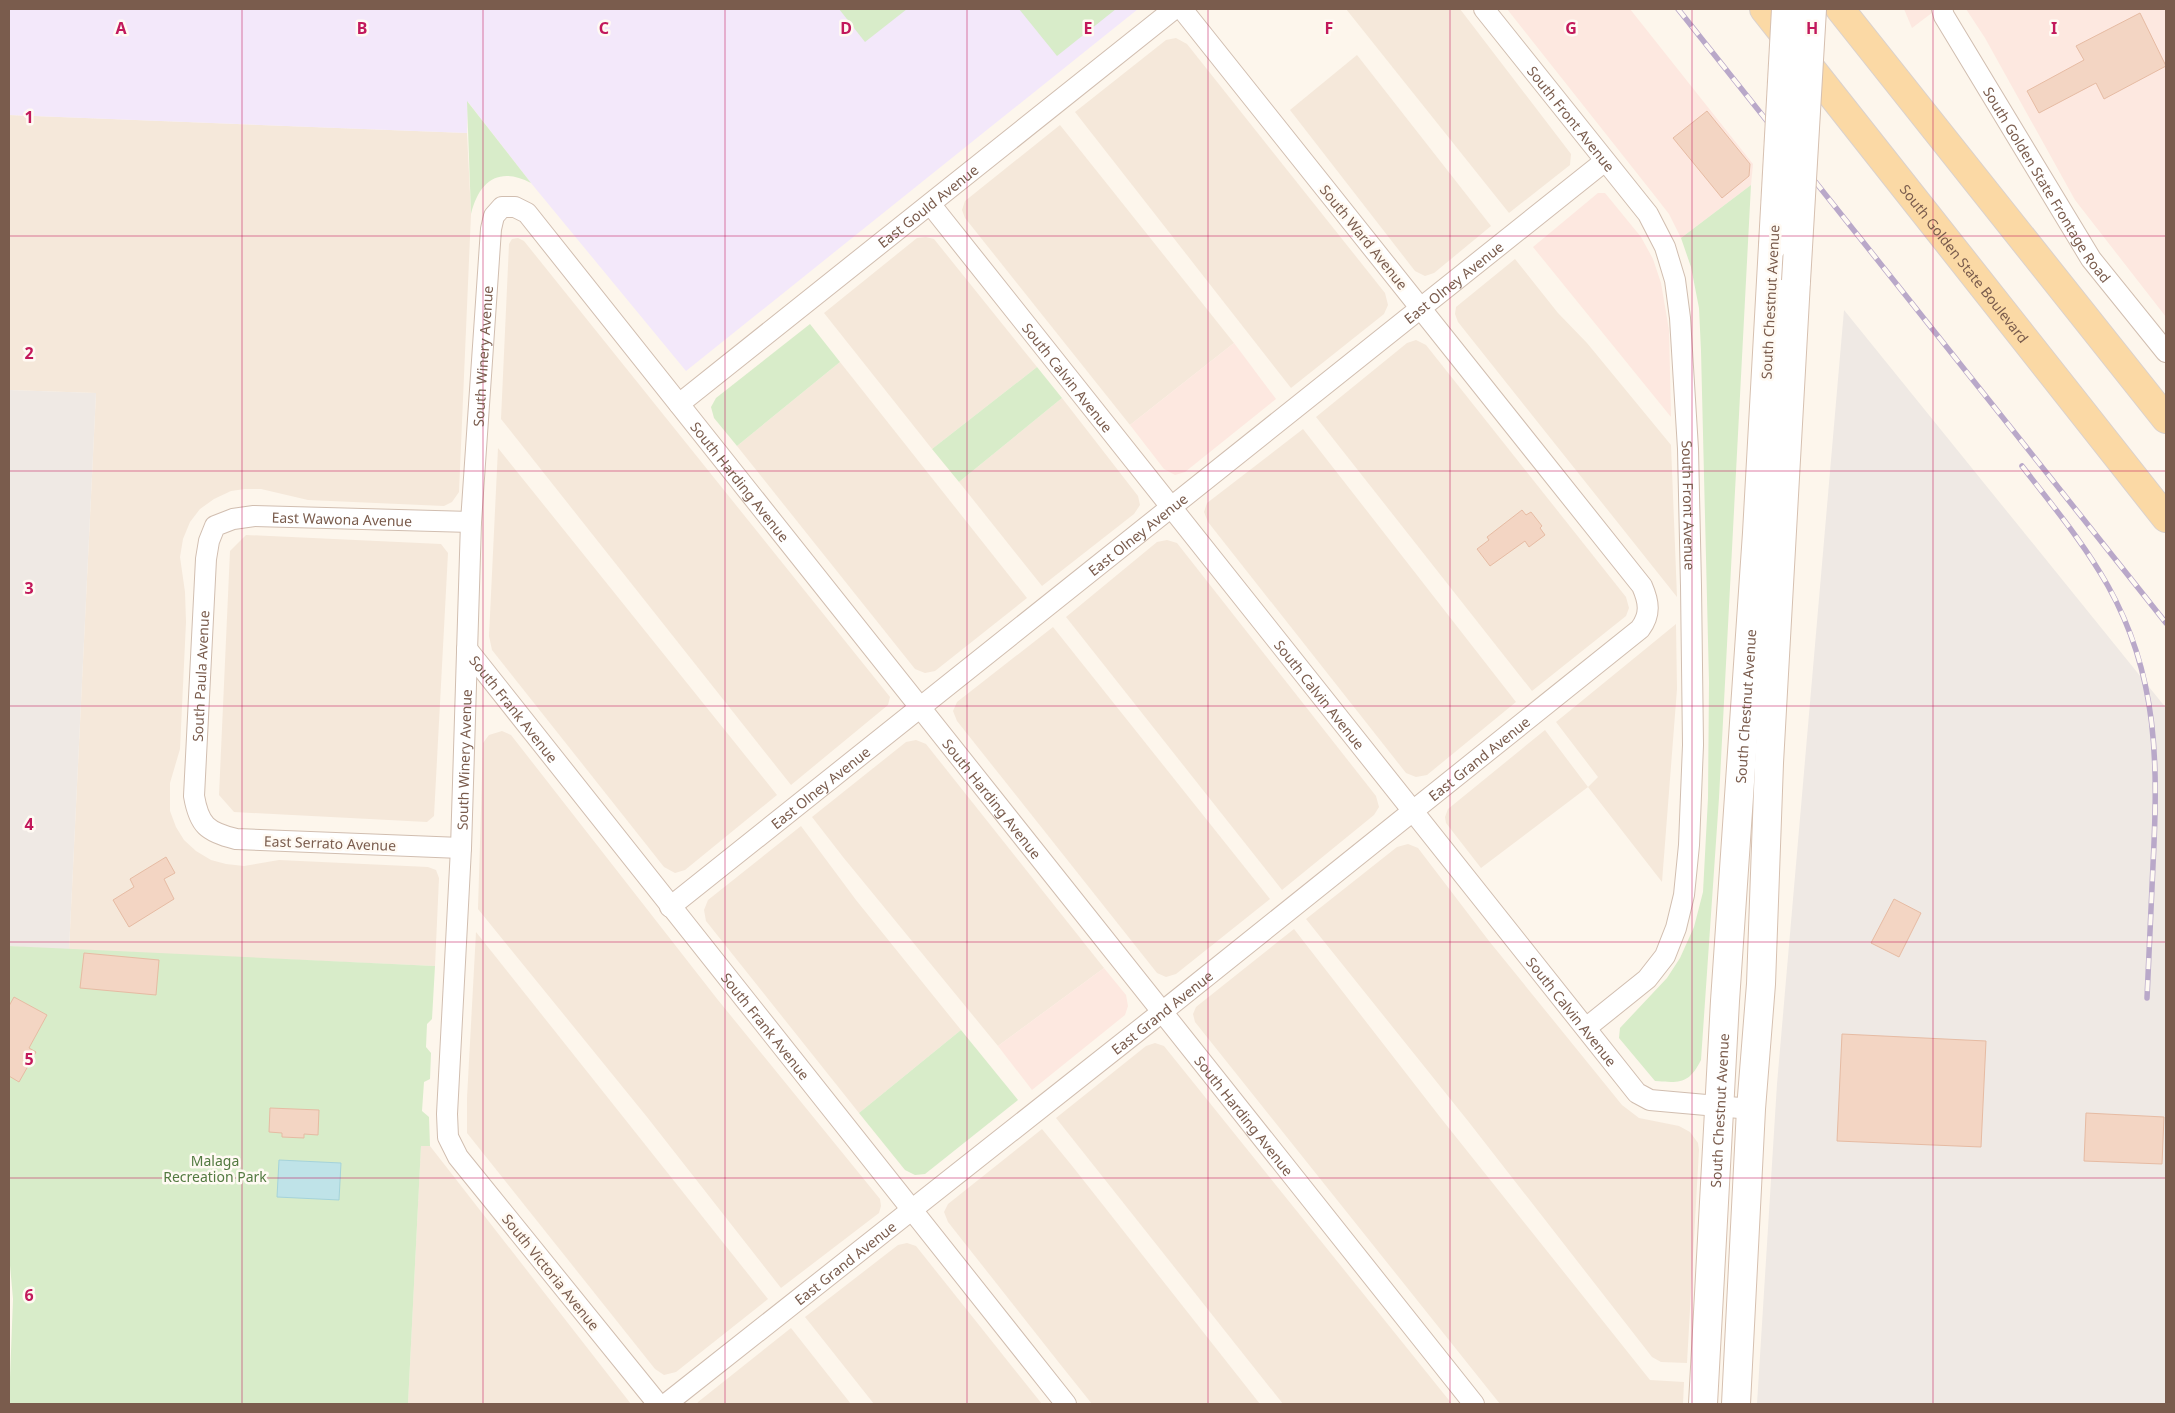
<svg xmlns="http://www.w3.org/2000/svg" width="2175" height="1413" viewBox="0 0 2175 1413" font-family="'Noto Sans',sans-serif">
<rect width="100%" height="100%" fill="#fdf6ec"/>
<!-- residential -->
<g fill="#f5e8da">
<path d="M1346,9H1460L1571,154L1570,165L1509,213Z"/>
<path d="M1176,38L1187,44L1385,293L1388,305L1384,314L1291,388L1075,112L1166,40Z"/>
<path d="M1357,55L1491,226L1434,273L1425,276L1415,271L1290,110Z"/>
<path d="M9,115L467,133L471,214L459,492L452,502L444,506L308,500L261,489H245L231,491L214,499L200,509L190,522L183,539L180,557L185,592L186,622L180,749L170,783V811L176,827L184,840L196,851L211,860L226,864L244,866L279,860L428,867L436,870L439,878L435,966L69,950L96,393L9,390Z"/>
<path d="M1060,125L1234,343L1130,425L965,218L962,210L965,201Z"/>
<path d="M926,237L934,239L1037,367L932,449L824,313L917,238Z"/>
<path d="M518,238L524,241L890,697L888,705L791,785L501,419L509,244L512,239Z"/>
<path d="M1515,259L1558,313L1587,343L1671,445L1677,597L1458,322L1455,314L1456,307Z"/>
<path d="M1416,340L1426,345L1626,597L1629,608L1626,616L1532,691L1316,417L1407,343Z"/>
<path d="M840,362L1027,598L935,671L925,673L915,669L737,446Z"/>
<path d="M1062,398L1138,496L1140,505L1134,514L1042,586L959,482Z"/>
<path d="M1303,429L1516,702L1427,775L1416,777L1406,773L1208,522L1204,512L1207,503Z"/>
<path d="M498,448L777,795L685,870L675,873L664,867L492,650L489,636Z"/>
<path d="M246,535L441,544L448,553L434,816L427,822L234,812L219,795L230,551Z"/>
<path d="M1167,540L1177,543L1376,796L1379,807L1374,815L1282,890L1066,617L1157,542Z"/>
<path d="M1676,624L1677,689L1662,882L1588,787L1481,868L1446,823L1445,817L1448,809L1545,730L1588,787L1598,777L1556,722Z"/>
<path d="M1053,627L1270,899L1176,974L1166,977L1157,973L957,721L953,711L957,702Z"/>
<path d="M502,731L511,735L718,1000L880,1199L881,1206L879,1213L781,1288L647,1117L478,909L483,743L489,735Z"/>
<path d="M916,740L926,744L1104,968L998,1046L843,857L812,817L906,742Z"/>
<path d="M801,826L856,900L961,1030L859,1113L706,921L704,910L708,900Z"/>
<path d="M1408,844L1418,848L1489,941L1622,1105L1639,1118L1679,1126L1690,1132L1698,1143L1699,1150L1687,1363L1661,1362L1652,1357L1468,1121L1306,919L1397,847Z"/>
<path d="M1294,929L1440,1117L1650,1380L1684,1382L1683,1404H1500L1195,1022L1193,1014L1196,1007Z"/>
<path d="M476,932L768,1299L676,1372L664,1375L655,1369L467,1133V1098Z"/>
<path d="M1155,1043L1164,1046L1452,1404H1283L1056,1118L1146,1046Z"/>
<path d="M1042,1129L1073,1167L1260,1404H1092L1060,1364L948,1222L944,1212L948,1204Z"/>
<path d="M421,1145L430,1146L631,1404H408Z"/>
<path d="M907,1243L916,1246L1042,1404H874L805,1317L898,1245Z"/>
<path d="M791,1328L851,1404H697L698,1402Z"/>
</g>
<!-- commercial -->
<g fill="#fde8e0">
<path d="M1507,9H1630L1753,164L1751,185L1681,238L1669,214L1651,191Z"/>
<path d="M1904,9H1937L1912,28Z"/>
<path d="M1966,9H2166V317L2075,200L1985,38Z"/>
<path d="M1598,193H1605L1641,237L1653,259L1661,283L1669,330L1671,417L1533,247Z"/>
<path d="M1234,343L1276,399L1185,472L1175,475L1164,469L1130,425Z"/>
<path d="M1104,968L1126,995L1128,1006L1125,1015L1032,1090L998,1046Z"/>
</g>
<!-- industrial -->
<g fill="#efe9e4">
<path d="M1844,310L2166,708V1404H1757L1777,1084Z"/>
<path d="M9,390L96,393L69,950L9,946Z"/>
</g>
<!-- education -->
<path fill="#f3e8fa" d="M9,9H1138L686,371L531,183L468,102L467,133L9,115Z"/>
<!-- green -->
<g fill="#d8ecc9">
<path d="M839,9H907L865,42Z"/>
<path d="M1019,9H1116L1057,56Z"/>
<path d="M467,101L531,183C499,166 479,181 471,214Z"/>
<path d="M1751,185L1719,798L1701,1060C1689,1084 1680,1083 1655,1081L1619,1038L1620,1028L1667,978L1680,958L1694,927L1703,892L1708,798L1709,682L1701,351L1699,308L1691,267L1681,238Z"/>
<path d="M810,324L840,362L737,446L714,418L711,407L716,398Z"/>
<path d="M1037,367L1062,398L959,482L932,449Z"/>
<path d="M9,946L435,966L432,1019L427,1024L426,1047L431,1053L430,1079L424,1082L422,1111L429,1117L430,1146H421L408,1404H9L13,1299L9,1254Z"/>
<path d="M961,1030L1018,1100L925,1174L915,1175L905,1170L859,1113Z"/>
</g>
<!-- water -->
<path fill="#bfe3e8" stroke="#a5d3da" d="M279,1160L341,1163L339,1200L277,1197Z"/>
<!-- building -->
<g fill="#f3d5c3" stroke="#e6bba3">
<path d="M2140,13L2166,66L2104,99L2096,83L2039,113L2027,91L2084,60L2076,46Z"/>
<path d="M1707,111L1750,164L1749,176L1722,198L1673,138Z"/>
<path d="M1522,510L1526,515L1531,512L1542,526L1540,528L1545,535L1529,547L1525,541L1490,566L1477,549L1489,540L1487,537Z"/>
<path d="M166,857L175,873L164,879L174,899L129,927L113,900L134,887L130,879Z"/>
<path d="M1894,899L1921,913L1899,957L1871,943Z"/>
<path d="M84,953L159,960L156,995L80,988Z"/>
<path d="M14,997L47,1015L29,1048L36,1052L19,1082L9,1076V1006Z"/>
<path d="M1842,1034L1986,1041L1981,1147L1837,1141Z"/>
<path d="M270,1108L319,1110L318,1135L304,1134V1138L282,1137V1133L269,1132Z"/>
<path d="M2086,1113L2164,1117L2162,1164L2084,1161Z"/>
</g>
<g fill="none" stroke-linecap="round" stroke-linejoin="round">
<!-- street casing -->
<g stroke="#d1beb0" stroke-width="22">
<g id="street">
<path id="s1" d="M1484,9L1648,214L1665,247L1675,280L1680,318L1688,449L1691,586L1693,745L1689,845L1684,895L1676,928L1665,956L1647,979L1586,1028"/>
<path id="s2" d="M1942,9L1944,16L2091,259L2166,352"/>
<path id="s3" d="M931,205L1637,1093L1650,1100L1751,1109"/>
<path id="s4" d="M679,404L1174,9"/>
<path id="s5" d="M467,649L1066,1404"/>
<path id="s6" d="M461,848L236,839C207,832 199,825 194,796L206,559L209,541L215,526L233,519L254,516L471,522"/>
<path id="s7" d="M670,907L1605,161"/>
<path id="s8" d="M658,1404L458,1157L448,1137L447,1114L461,848L471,522L491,229L494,216L502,207H515L527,213L1474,1404"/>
<path id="s9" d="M666,1404L1162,1012L1640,629C1651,614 1649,602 1642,586L1182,9"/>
</g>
</g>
<!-- secondary casing -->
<g stroke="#d6c0b0" stroke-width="30">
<g id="secondary">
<path id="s10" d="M1703,1404L1725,1001L1757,533L1773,245"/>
<path d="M1736,1404L1751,1109L1761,984L1769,763L1796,281"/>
</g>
</g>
<!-- primary casing -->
<g stroke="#dad1cd" stroke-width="30">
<g id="primary">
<path id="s11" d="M1764,9L2166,518"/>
<path d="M1840,9L2166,419"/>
</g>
</g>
<!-- street -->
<use href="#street" stroke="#fff" stroke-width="20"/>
<!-- secondary -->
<use href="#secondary" stroke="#fff" stroke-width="28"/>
<!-- primary -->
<use href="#primary" stroke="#fbd9a5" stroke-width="28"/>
<!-- rail casing -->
<g stroke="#b9a8c9" stroke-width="5.5">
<g id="rail">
<path d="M1678,9L2166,623"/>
<path d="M2022,466C2052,505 2084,543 2108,586C2159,677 2158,765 2153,865C2151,909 2149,953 2147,998"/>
</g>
</g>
<!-- rail -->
<use href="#rail" stroke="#fffaf3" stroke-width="4" stroke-dasharray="11" stroke-linecap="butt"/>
<!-- secondary-bridge casing -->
<g stroke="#d6c0b0" stroke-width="30" stroke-linecap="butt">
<g id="secondary-bridge">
<path d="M1773,245L1786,9"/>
<path d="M1796,281L1812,9"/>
</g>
</g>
<!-- secondary-bridge -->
<use href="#secondary-bridge" stroke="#fff" stroke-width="28"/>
</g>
<!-- grid -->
<path fill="none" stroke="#c2185b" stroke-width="1" stroke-opacity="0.55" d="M242,9V1404M483,9V1404M725,9V1404M967,9V1404M1208,9V1404M1450,9V1404M1692,9V1404M1933,9V1404M9,236H2166M9,471H2166M9,706H2166M9,942H2166M9,1178H2166"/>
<g text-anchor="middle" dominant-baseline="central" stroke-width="5" stroke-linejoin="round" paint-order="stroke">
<!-- street labels -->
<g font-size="14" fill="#7a5c4d" stroke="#fffaf3">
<text stroke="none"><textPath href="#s1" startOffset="140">South Front Avenue</textPath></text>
<text stroke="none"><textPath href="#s2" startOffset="205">South Golden State Frontage Road</textPath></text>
<text stroke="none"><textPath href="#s4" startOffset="318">East Gould Avenue</textPath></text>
<text transform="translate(1364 237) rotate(51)">South Ward Avenue</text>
<text stroke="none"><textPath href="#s11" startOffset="324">South Golden State Boulevard</textPath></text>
<text stroke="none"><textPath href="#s7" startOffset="1002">East Olney Avenue</textPath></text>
<text transform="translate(1770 302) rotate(-87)">South Chestnut Avenue</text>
<text stroke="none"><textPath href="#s8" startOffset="1122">South Winery Avenue</textPath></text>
<text stroke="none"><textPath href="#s3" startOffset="220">South Calvin Avenue</textPath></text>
<text stroke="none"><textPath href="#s8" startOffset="1644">South Harding Avenue</textPath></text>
<text stroke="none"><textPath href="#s1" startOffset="560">South Front Avenue</textPath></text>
<text stroke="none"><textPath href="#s6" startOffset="691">East Wawona Avenue</textPath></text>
<text stroke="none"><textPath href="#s7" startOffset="598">East Olney Avenue</textPath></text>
<text stroke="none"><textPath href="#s6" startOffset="411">South Paula Avenue</textPath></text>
<text stroke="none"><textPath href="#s3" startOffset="625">South Calvin Avenue</textPath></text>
<text stroke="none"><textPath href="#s10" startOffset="699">South Chestnut Avenue</textPath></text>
<text stroke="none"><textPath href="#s5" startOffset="76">South Frank Avenue</textPath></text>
<text stroke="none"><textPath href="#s9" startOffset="1038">East Grand Avenue</textPath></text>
<text stroke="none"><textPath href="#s8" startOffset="718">South Winery Avenue</textPath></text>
<text stroke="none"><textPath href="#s7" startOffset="192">East Olney Avenue</textPath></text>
<text stroke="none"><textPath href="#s8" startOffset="2049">South Harding Avenue</textPath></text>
<text transform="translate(330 843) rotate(2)">East Serrato Avenue</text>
<text stroke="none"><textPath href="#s3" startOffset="1030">South Calvin Avenue</textPath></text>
<text stroke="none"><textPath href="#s9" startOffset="632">East Grand Avenue</textPath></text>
<text stroke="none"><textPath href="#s5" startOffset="481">South Frank Avenue</textPath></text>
<text stroke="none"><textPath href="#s10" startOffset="294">South Chestnut Avenue</textPath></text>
<text stroke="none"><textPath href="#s8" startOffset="2454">South Harding Avenue</textPath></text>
<text stroke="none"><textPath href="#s9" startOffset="228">East Grand Avenue</textPath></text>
<text transform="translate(551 1272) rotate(51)">South Victoria Avenue</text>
</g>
<!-- park labels -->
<g font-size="14" fill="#537a41" stroke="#fffaf3">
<text x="215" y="1160">Malaga<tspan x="215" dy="16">Recreation Park</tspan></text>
</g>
</g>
<g font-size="16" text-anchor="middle" font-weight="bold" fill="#c2185b" stroke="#fffaf3" stroke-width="5" stroke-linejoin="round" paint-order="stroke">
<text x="121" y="34">A</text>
<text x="362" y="34">B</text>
<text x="604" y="34">C</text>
<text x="846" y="34">D</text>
<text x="1088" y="34">E</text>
<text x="1329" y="34">F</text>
<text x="1571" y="34">G</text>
<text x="1812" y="34">H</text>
<text x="2054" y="34">I</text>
<text x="29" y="123">1</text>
<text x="29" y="359">2</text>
<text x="29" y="594">3</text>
<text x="29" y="830">4</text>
<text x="29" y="1065">5</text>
<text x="29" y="1301">6</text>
</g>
<!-- border -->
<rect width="2175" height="1413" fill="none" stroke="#7a5c4d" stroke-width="20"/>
</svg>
